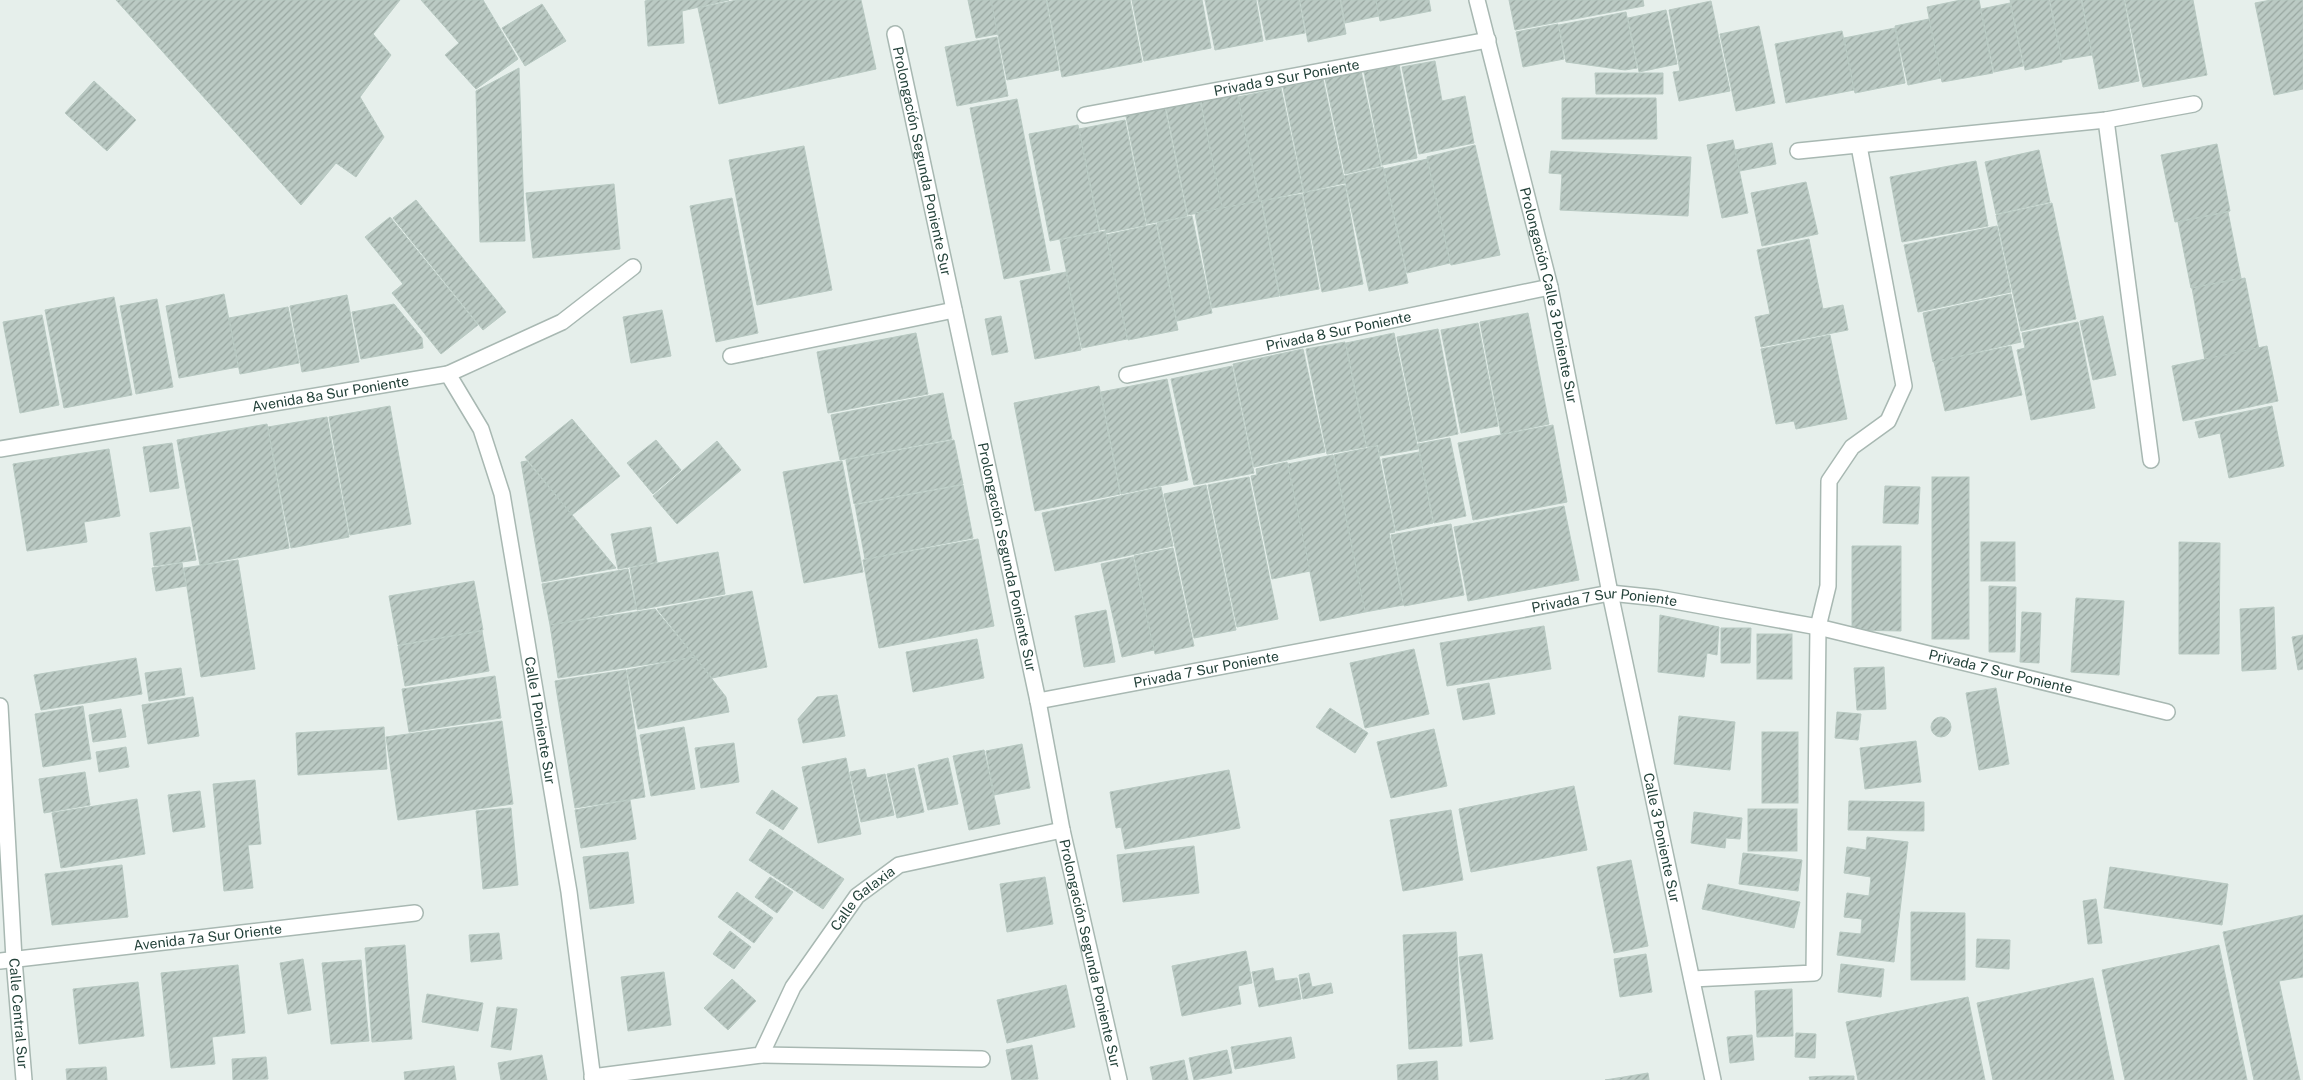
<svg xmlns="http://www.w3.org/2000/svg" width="2303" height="1080" viewBox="0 0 2303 1080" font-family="'Public Sans',sans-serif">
<defs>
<pattern id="building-hatch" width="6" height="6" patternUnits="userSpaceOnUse" patternTransform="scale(1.25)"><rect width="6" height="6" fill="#bbcac4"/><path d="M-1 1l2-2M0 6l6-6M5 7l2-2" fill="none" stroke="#98a6a0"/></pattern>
</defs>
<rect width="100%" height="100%" fill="#e6efeb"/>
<!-- building -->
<g fill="url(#building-hatch)" stroke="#b8c9c2">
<path d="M116,0H400L373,34L391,55L360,97L384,137L356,177L336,163L301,205Z"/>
<path d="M421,0H483L518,59L476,89L445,55L459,43Z"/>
<path d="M650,0H729L682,11L684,43L648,46L645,1Z"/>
<path d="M737,0H861L876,69L719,104L698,8Z"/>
<path d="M968,0H991L998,34L976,38Z"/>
<path d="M991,0H1046L1059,70L1007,80Z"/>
<path d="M1047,0H1130L1142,62L1062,77Z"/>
<path d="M1132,0H1202L1211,48L1144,61Z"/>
<path d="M1205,0H1256L1263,41L1215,50Z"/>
<path d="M1258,0H1299L1305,33L1266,40Z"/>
<path d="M1300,0H1340L1346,34L1308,42Z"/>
<path d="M1341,0H1376L1379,16L1345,23Z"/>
<path d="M1376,0H1429L1431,11L1380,21Z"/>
<path d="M1509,0H1643L1644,6L1515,30Z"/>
<path d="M1961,0H1979L1993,73L1942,82L1927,7Z"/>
<path d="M2010,0H2049L2062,62L2025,70Z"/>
<path d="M2050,0H2081L2092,55L2062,60Z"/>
<path d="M2082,0H2124L2139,81L2099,89Z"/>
<path d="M2125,0H2193L2207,75L2143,87Z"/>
<path d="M2271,0H2303V89L2274,95L2255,3Z"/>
<path d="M1711,1L1730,91L1679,101L1673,72L1680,71L1669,10Z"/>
<path d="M2010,3L2023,66L1994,72L1981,9Z"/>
<path d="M542,4L566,41L525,66L502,28Z"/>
<path d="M1666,10L1677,64L1639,72L1628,18Z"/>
<path d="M1626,12L1637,68L1625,70L1566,62L1559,25Z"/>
<path d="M1929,19L1941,78L1908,85L1895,26Z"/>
<path d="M1558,24L1564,59L1523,67L1516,32Z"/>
<path d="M1759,26L1775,103L1736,111L1720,34Z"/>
<path d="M1895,28L1905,83L1855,93L1844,38Z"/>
<path d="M1842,31L1854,90L1786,103L1775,44Z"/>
<path d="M997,37L1008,96L957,106L945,47Z"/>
<path d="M1435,61L1442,101L1465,96L1474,143L1419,154L1402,67Z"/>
<path d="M1399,65L1417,158L1382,165L1364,72Z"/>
<path d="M519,68L525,241L480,242L476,91Z"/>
<path d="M1361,71L1381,166L1345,174L1325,78Z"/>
<path d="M1595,73H1663V94H1596Z"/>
<path d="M1323,79L1345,183L1304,192L1283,87Z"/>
<path d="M94,81L136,120L107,151L65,113Z"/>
<path d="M1281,88L1303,192L1260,201L1238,97Z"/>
<path d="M1237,93L1259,201L1222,208L1201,101Z"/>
<path d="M1562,98H1656L1657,139H1562Z"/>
<path d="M1017,99L1050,270L1004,279L970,108Z"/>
<path d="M1200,101L1222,208L1188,215L1166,107Z"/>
<path d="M1165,108L1187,216L1147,224L1126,116Z"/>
<path d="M1125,120L1146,225L1106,233L1105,229L1100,230L1079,129Z"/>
<path d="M1078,125L1099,231L1050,241L1029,134Z"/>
<path d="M1733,140L1748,213L1722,218L1707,145Z"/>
<path d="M1772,143L1776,164L1740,171L1735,150Z"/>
<path d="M2217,144L2230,211L2175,222L2161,155Z"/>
<path d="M1475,145L1500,255L1451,265L1427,157Z"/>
<path d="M804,146L832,290L757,305L729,160Z"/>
<path d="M2039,150L2050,202L1996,214L1985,162Z"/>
<path d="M1551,151L1691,157L1688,216L1560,210L1562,174L1549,173Z"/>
<path d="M1427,159L1450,263L1407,273L1384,169Z"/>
<path d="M1976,161L1988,226L1902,242L1890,177Z"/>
<path d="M1383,167L1408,283L1369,291L1344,176Z"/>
<path d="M1806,182L1818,234L1762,246L1751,193Z"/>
<path d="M614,184L620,249L533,258L526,193Z"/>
<path d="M1345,185L1363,284L1322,292L1303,193Z"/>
<path d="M1302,194L1319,289L1280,296L1262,201Z"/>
<path d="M732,198L758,333L716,342L690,206Z"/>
<path d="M416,200L506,312L483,330L393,218Z"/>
<path d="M1261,201L1279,296L1212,308L1195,213Z"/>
<path d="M2052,203L2076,319L2021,331L1996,215Z"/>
<path d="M2228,212L2241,278L2191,288L2178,222Z"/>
<path d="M1192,216L1212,313L1177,321L1157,223Z"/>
<path d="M390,217L478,325L441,354L392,293L403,284L365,237Z"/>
<path d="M1156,224L1178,330L1128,340L1106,235Z"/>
<path d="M1997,226L2011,292L1918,312L1904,245Z"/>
<path d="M1105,231L1127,339L1082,348L1060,240Z"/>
<path d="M1809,239L1823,309L1843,305L1848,330L1761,347L1755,317L1770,314L1757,250Z"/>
<path d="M1066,272L1081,350L1035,359L1020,281Z"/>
<path d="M2245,278L2259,350L2205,360L2192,288Z"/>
<path d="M224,294L238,367L179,378L166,306Z"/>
<path d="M2011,294L2021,342L1933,362L1923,313Z"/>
<path d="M347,295L359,362L302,372L290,306Z"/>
<path d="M114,297L132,395L64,408L45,310Z"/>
<path d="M157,299L173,387L136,394L120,306Z"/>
<path d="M394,304L422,338L423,348L361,359L352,312Z"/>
<path d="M288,307L299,363L240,374L229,318Z"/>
<path d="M662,310L671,356L631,363L623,317Z"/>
<path d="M1528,313L1549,424L1501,434L1480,322Z"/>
<path d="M42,315L59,405L20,413L3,322Z"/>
<path d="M1001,316L1008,352L992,355L985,319Z"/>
<path d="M2103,316L2116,375L2093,380L2080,321Z"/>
<path d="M2078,322L2095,408L2031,420L2017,350L2025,348L2022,333Z"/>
<path d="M1478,323L1498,426L1461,433L1441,330Z"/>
<path d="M1438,329L1458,434L1418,442L1397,337Z"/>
<path d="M916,333L928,394L828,413L817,352Z"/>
<path d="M1394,333L1418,449L1380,456L1378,445L1367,447L1346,343Z"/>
<path d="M1830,335L1847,419L1796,429L1794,421L1776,424L1761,349Z"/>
<path d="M1345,342L1366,447L1327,454L1306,349Z"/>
<path d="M2011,346L2022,395L1945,411L1934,362Z"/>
<path d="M2267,346L2278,401L2183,421L2172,366Z"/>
<path d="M1303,349L1325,452L1254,467L1233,364Z"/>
<path d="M1232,366L1254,473L1194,485L1171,379Z"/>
<path d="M1167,379L1188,480L1121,494L1101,392Z"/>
<path d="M1099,386L1120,494L1035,511L1014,403Z"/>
<path d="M943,393L952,439L840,460L831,415Z"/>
<path d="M390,406L411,524L350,535L329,417Z"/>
<path d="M2272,406L2284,466L2229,478L2220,433L2199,438L2195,422Z"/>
<path d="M327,417L349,537L291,548L268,427Z"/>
<path d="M572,419L620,476L572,515L525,457Z"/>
<path d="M267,424L289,548L200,565L177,440Z"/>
<path d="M1553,425L1567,502L1473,520L1458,443Z"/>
<path d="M1450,438L1466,516L1434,523L1418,444Z"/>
<path d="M656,440L681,470L653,494L627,463Z"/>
<path d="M954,440L963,484L854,504L846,460Z"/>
<path d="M717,441L741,470L677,524L653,496Z"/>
<path d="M172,443L179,488L150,492L143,447Z"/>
<path d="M1377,446L1395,532L1389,533L1403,605L1365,612L1334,455Z"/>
<path d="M109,449L120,516L84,522L87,542L27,551L13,464Z"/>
<path d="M1419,452L1433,523L1396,531L1382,459Z"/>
<path d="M1333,455L1365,612L1320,621L1288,464Z"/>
<path d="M527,461L616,568L542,582L521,462Z"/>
<path d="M842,461L863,572L804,583L783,472Z"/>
<path d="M1287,462L1310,571L1272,579L1251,476L1257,475L1256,469Z"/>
<path d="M1249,477L1278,619L1237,627L1208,485Z"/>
<rect x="1932" y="477" width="37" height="162"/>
<path d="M963,485L973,538L865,559L855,505Z"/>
<path d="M1206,485L1236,630L1194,638L1164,494Z"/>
<path d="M1885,486L1920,487L1918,524L1883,523Z"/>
<path d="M1161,487L1173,546L1055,571L1042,513Z"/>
<path d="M1564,506L1579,580L1468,601L1454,527Z"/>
<path d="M1451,524L1464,595L1404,606L1391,535Z"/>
<path d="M190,527L196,560L154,566L150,533Z"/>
<path d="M651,527L657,562L618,569L611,534Z"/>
<path d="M978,539L994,626L879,648L863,560Z"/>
<rect x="1981" y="542" width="34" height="39"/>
<path d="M2179,542L2220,543L2219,654H2179Z"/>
<path d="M1852,546H1901V631L1852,630Z"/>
<path d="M1173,548L1194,646L1155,654L1134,556Z"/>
<path d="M718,552L725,594L637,610L630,568Z"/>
<path d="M1133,557L1154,650L1122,657L1101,564Z"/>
<path d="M238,560L255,669L201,677L184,568Z"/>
<path d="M182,563L186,586L156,591L152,568Z"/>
<path d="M628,569L636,609L550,625L542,584Z"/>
<path d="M474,581L483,630L398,645L389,596Z"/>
<path d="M1989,586L2016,587L2015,652H1989Z"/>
<path d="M752,591L767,667L712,678L657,609Z"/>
<path d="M2076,598L2124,601L2119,675L2071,672Z"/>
<path d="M2274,607L2276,669L2242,671L2240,609Z"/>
<path d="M655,609L695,657L558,678L550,625Z"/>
<path d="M1106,610L1115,662L1084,667L1075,616Z"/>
<path d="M2022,612L2041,613L2039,663L2020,662Z"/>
<path d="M1660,615L1719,627L1717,655L1707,653L1704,677L1658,672Z"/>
<path d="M1544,626L1551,669L1447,686L1440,643Z"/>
<path d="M1721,628H1751L1750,663H1721Z"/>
<path d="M482,631L489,671L405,686L398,646Z"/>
<rect x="1757" y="634" width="35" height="45"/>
<path d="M2303,635V669L2298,670L2292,637Z"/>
<path d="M977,639L984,678L913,692L906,652Z"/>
<path d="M1414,649L1429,714L1365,728L1350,663Z"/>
<path d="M695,657L726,697L729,712L638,729L627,670Z"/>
<path d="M136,658L142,694L41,710L34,675Z"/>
<path d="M1884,667L1886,709L1857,710L1854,668Z"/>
<path d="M181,668L185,695L149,701L145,673Z"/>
<path d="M626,670L645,797L575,808L555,681Z"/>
<path d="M495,676L501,718L409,732L402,689Z"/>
<path d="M1489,683L1495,714L1463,720L1457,689Z"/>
<path d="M1996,688L2009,764L1979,770L1966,693Z"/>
<path d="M837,695L845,736L803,743L798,719L817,697Z"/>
<path d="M193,697L199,736L148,744L142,705Z"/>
<path d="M83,706L91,759L43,767L35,714Z"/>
<path d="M1330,708L1368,733L1355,753L1316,727Z"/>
<path d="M121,709L126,737L93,742L89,715Z"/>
<path d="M1837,712L1861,714L1858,740L1835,738Z"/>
<path d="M1679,716L1735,722L1730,770L1674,764Z"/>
<circle cx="1941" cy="727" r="10"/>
<path d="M502,721L513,804L398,820L386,737Z"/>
<path d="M384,727L387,769L298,775L296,733Z"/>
<path d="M684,727L695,789L651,796L640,735Z"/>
<path d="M1434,729L1447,786L1391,798L1377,742Z"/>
<rect x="1762" y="732" width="36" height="71"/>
<path d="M1916,741L1921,782L1865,789L1860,748Z"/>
<path d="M734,743L739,782L701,788L695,748Z"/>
<path d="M1022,744L1030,788L994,795L986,751Z"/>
<path d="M126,747L129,767L99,772L96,752Z"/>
<path d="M984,750L1000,824L969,830L953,756Z"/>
<path d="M846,758L861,834L818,843L802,767Z"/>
<path d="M948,758L958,804L928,810L918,765Z"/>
<path d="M914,768L924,812L897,818L887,774Z"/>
<path d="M865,769L867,778L885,774L894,815L861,822L850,772Z"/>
<path d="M1229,770L1240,828L1125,849L1121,827L1116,828L1110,792Z"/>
<path d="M85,772L90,805L44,813L39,779Z"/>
<path d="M255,780L261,844L248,845L253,888L224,891L213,784Z"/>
<path d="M1574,786L1587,850L1471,872L1459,809Z"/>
<path d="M772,790L798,808L783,830L756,813Z"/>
<path d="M200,791L205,827L173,832L168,795Z"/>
<path d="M137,799L145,854L61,868L52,813Z"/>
<path d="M630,800L636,839L581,848L575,810Z"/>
<path d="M1849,801L1924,802V831L1848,830Z"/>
<path d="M511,808L518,885L483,889L476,811Z"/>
<rect x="1748" y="809" width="49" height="42"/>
<path d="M1451,810L1463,880L1403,891L1390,820Z"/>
<path d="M1694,812L1742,818L1740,839L1726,838L1725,848L1691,843Z"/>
<path d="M770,829L844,879L823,909L749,860Z"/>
<path d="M1867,837L1908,842L1894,962L1837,955L1840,932L1861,934L1862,919L1844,917L1847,893L1869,896L1871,877L1844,873L1847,847L1866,850Z"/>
<path d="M1194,846L1199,893L1123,902L1117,855Z"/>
<path d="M628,852L634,903L590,909L583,857Z"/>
<path d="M1743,853L1802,860L1798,891L1739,884Z"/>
<path d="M1631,860L1648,946L1614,953L1597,867Z"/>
<path d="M122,865L128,917L52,925L45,874Z"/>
<path d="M2110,867L2228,884L2222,925L2104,908Z"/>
<path d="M770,877L793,892L777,913L755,897Z"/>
<path d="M1045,877L1053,924L1007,932L1000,884Z"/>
<path d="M1708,884L1800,902L1794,928L1702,909Z"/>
<path d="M737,892L773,918L754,943L718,917Z"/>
<path d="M2096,899L2102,943L2088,944L2083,901Z"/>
<path d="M1911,912L1965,913V980H1911Z"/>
<path d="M2303,915V977L2279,981L2300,1080H2254L2223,932Z"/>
<path d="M730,931L751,947L734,969L713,954Z"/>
<path d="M1456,932L1462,1046L1409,1049L1403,935Z"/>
<path d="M499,933L502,959L471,962L469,935Z"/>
<path d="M1977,939L2010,940L2009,969L1976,967Z"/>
<path d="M405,945L412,1039L372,1042L365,948Z"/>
<path d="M2219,945L2247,1080H2125L2102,970Z"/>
<path d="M1246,951L1252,983L1238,986L1241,1004L1182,1016L1172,966Z"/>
<path d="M1482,954L1493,1039L1470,1042L1459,957Z"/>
<path d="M1646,954L1652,992L1620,997L1614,959Z"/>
<path d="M303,959L311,1010L288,1014L280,963Z"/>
<path d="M361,960L369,1041L331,1044L322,963Z"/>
<path d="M1841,964L1884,969L1881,997L1838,992Z"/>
<path d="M238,965L245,1033L212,1037L215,1064L171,1068L161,973Z"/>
<path d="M1273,968L1275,981L1297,978L1301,999L1259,1007L1252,972Z"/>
<path d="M664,972L671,1025L628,1031L621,977Z"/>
<path d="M1309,973L1312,987L1331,983L1333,993L1303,999L1299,975Z"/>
<path d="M2093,978L2114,1080H1993L1977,1003Z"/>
<path d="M732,979L756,1001L728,1030L704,1008Z"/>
<path d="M138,982L144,1036L79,1044L73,989Z"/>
<path d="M1066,985L1075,1027L1007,1043L997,1000Z"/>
<path d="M1792,989L1793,1036L1757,1037L1755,991Z"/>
<path d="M427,994L483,1003L478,1031L422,1022Z"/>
<path d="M1968,997L1985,1080H1858L1846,1022Z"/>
<path d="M497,1007L517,1009L511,1050L491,1047Z"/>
<path d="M1796,1033L1816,1034L1815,1058L1795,1057Z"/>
<path d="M1752,1035L1754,1060L1730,1063L1727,1037Z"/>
<path d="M1291,1037L1295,1058L1235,1069L1231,1047Z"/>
<path d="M1032,1045L1038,1079L1012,1080L1006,1050Z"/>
<path d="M1227,1050L1232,1073L1194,1080L1189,1058Z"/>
<path d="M542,1055L547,1080H501L498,1063Z"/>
<path d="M266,1057L268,1079L233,1080L232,1059Z"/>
<path d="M1184,1060L1188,1080H1153L1150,1067Z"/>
<path d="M1437,1061L1438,1080H1398L1397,1065Z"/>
<path d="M454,1066L456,1080H405L404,1072Z"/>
<path d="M106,1067L107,1080H67L66,1069Z"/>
<path d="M1648,1073L1649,1080H1605Z"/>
<path d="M1828,1076H1854V1080H1810L1809,1077Z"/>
</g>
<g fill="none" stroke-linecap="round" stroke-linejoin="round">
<!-- street casing -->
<g stroke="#a8b8b2" stroke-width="18">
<g id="street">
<path id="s1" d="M1477,0L1550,287L1610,593L1713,1080"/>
<path id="s2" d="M895,34L1038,701L1062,830L1119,1080"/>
<path id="s3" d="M1085,115L1488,40"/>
<path d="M2106,120L2151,460"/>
<path d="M1798,151L2106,120L2194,104"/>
<path d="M731,356L954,310"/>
<path id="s4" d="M448,374L481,429L502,494L569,892L593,1080"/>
<path id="s5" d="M1127,375L1550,287"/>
<path id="s6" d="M0,449L448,374L562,322L633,267"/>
<path id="s7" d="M1038,701L1610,593L1658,598L1818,627L2167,712"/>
<path id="s8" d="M0,706L14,959L24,1080"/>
<path id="s9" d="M0,961L415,913"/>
<path d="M1692,979L1814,973L1818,627L1828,586L1829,481L1852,447L1888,421L1904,386L1859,146"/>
<path d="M761,1055L982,1059"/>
<path id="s10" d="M592,1077L761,1055L793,987L857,896L899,865L1062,830"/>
</g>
</g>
<!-- street -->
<use href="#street" stroke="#fff" stroke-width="15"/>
</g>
<g text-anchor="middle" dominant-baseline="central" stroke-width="4.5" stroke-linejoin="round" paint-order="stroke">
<!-- street labels -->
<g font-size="14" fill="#24423a" stroke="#f7fbf9">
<text stroke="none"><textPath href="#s3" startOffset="205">Privada 9 Sur Poniente</textPath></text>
<text stroke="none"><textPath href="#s2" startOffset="130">Prolongación Segunda Poniente Sur</textPath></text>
<text stroke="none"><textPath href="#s1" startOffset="304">Prolongación Calle 3 Poniente Sur</textPath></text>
<text stroke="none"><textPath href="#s5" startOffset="216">Privada 8 Sur Poniente</textPath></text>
<text stroke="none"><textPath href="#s6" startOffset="335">Avenida 8a Sur Poniente</textPath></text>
<text stroke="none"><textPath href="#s2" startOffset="535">Prolongación Segunda Poniente Sur</textPath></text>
<text stroke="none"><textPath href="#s7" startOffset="576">Privada 7 Sur Poniente</textPath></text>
<text stroke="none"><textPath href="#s7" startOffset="171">Privada 7 Sur Poniente</textPath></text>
<text stroke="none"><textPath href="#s7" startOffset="981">Privada 7 Sur Poniente</textPath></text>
<text stroke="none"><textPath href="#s4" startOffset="362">Calle 1 Poniente Sur</textPath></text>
<text stroke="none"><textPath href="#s1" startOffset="858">Calle 3 Poniente Sur</textPath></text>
<text stroke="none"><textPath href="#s10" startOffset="359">Calle Galaxia</textPath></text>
<text stroke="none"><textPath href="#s9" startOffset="209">Avenida 7a Sur Oriente</textPath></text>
<text stroke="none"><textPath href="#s2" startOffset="940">Prolongación Segunda Poniente Sur</textPath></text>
<text stroke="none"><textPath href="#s8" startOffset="308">Calle Central Sur</textPath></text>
</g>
</g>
</svg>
